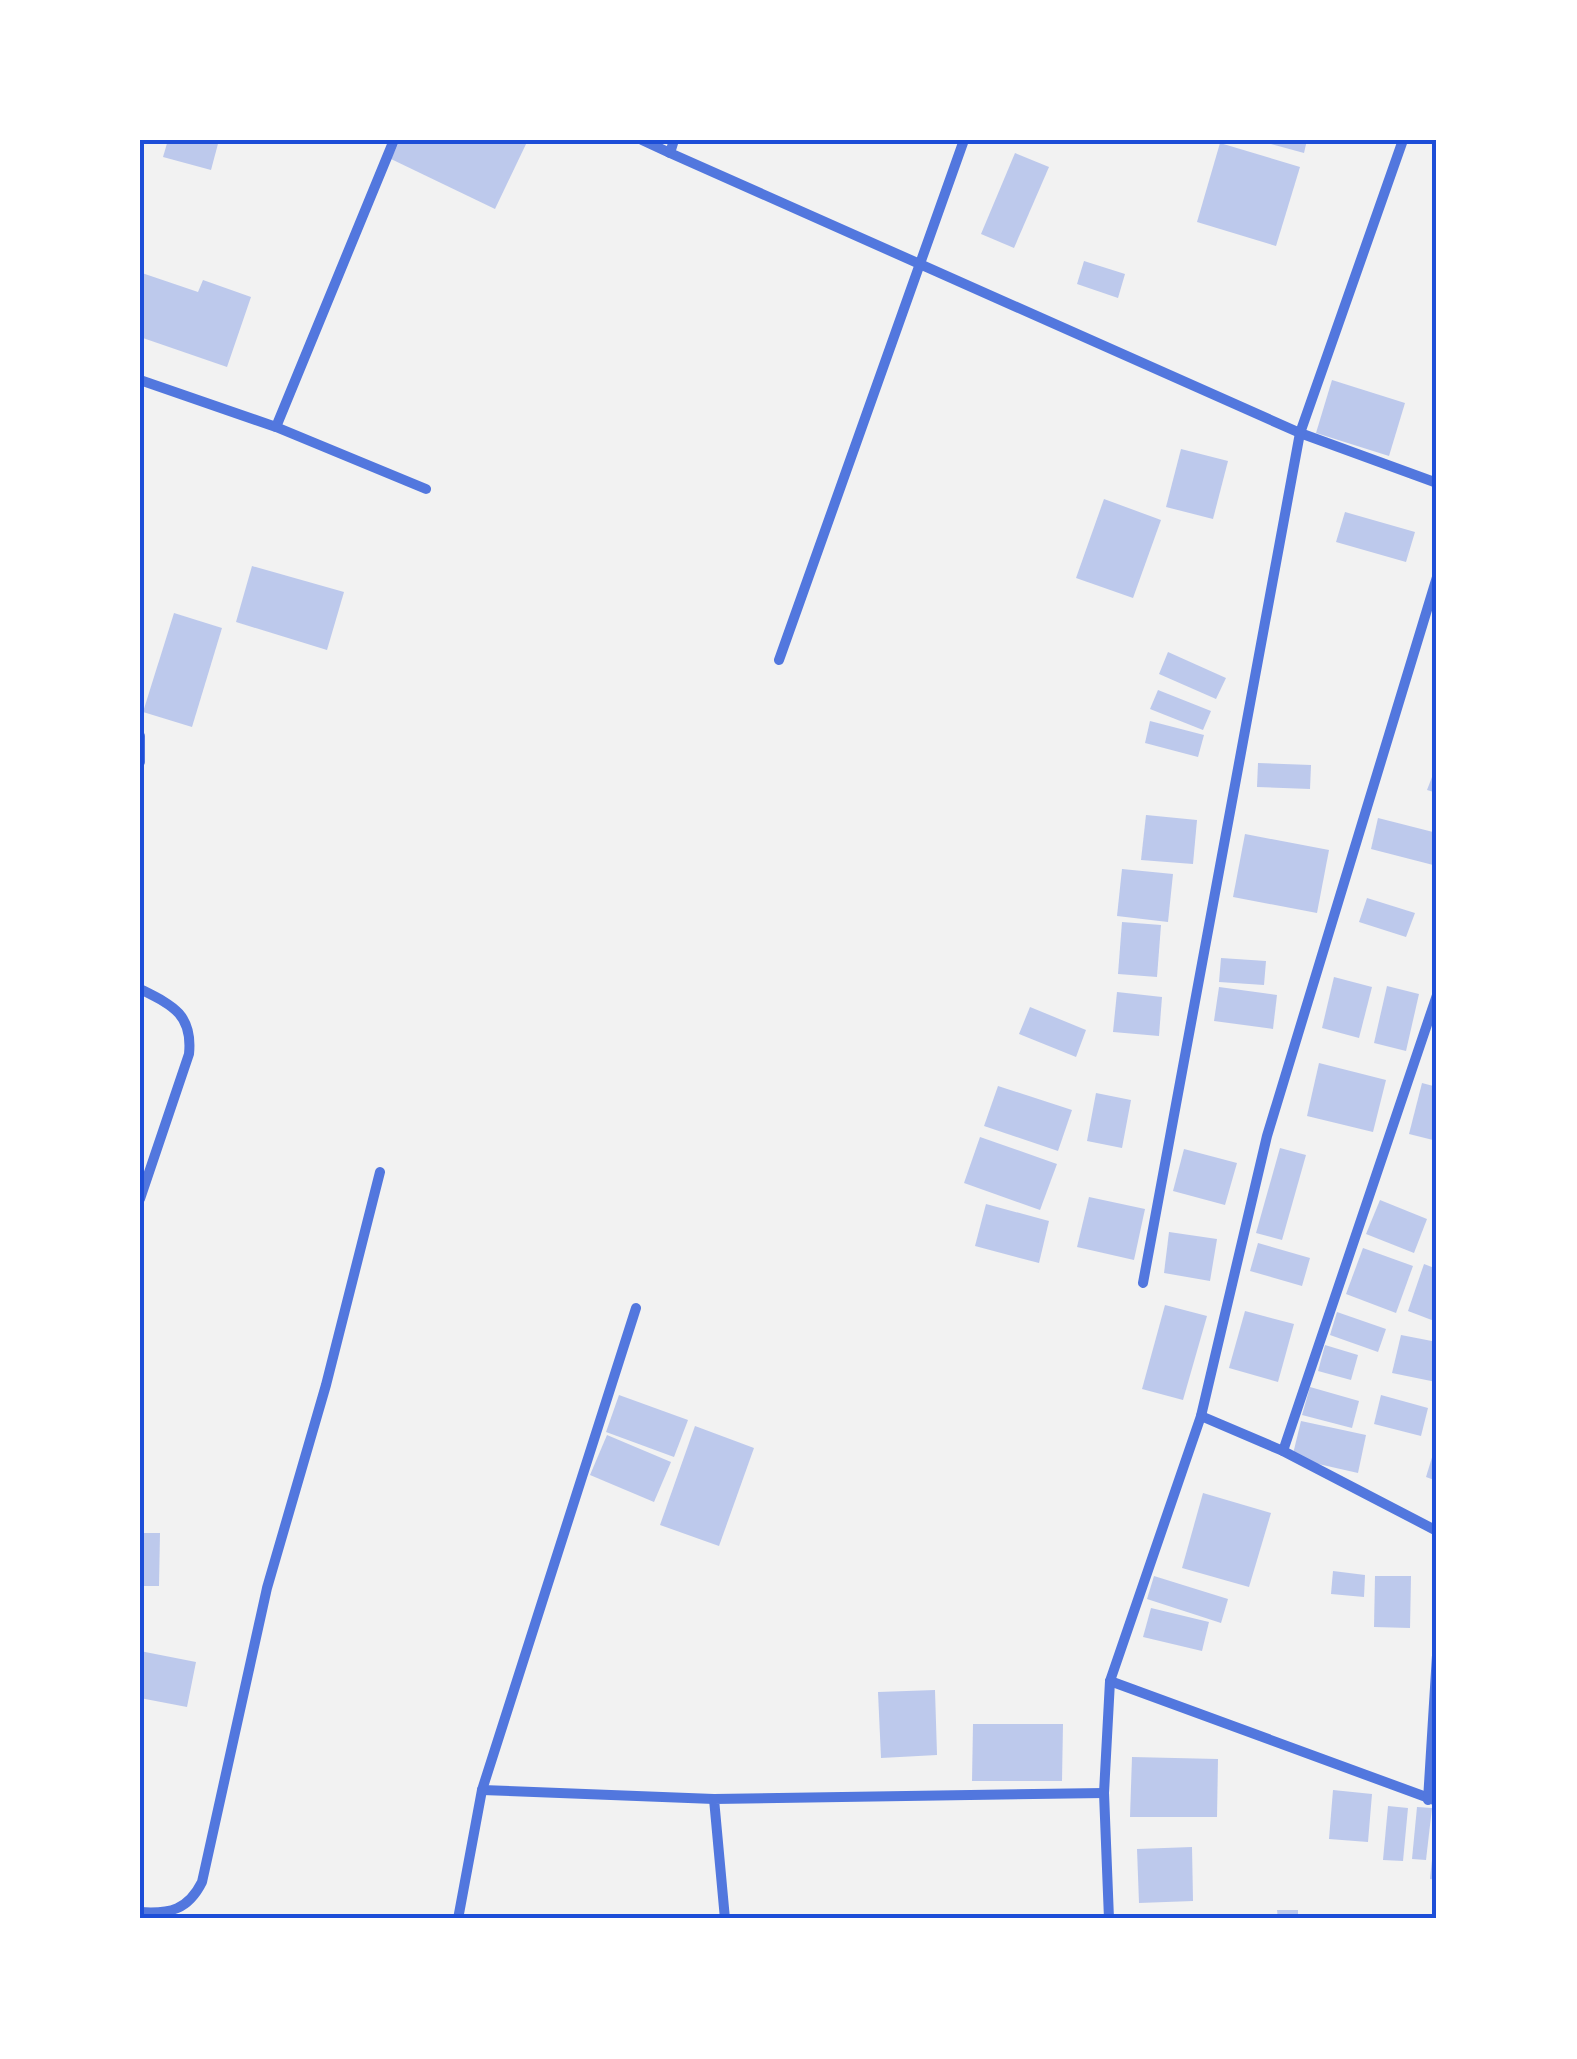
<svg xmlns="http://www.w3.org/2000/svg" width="1577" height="2059" viewBox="0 0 1577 2059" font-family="Ubuntu,sans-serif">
<rect width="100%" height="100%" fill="#f2f2f2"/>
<!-- building -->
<g fill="#bdc9ec">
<path d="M168,140H219L211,170L163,157Z"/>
<path d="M400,140H522L527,142L495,209L391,159Z"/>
<path d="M1256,140H1307L1304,153Z"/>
<path d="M1220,143L1300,167L1276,246L1197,222Z"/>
<path d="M1015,153L1049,167L1014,248L981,234Z"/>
<path d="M1084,261L1125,274L1118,298L1077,284Z"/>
<path d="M142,273L198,292L203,280L251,297L227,367L140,337Z"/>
<path d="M1332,380L1405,403L1389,456L1316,433Z"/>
<path d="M1181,449L1228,461L1213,519L1166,507Z"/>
<path d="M1104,499L1161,520L1133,598L1076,578Z"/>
<path d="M1345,512L1415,532L1406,562L1336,542Z"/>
<path d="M252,566L344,592L327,650L236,622Z"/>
<path d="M174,613L222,628L192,727L143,712Z"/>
<path d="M1168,652L1226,678L1216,699L1159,674Z"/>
<path d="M1158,690L1211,711L1203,730L1150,709Z"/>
<path d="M1150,721L1204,735L1198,757L1145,743Z"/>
<path d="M1258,763L1311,765L1310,789L1257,787Z"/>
<path d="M1437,764V793L1427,790Z"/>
<path d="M1146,815L1197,820L1193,864L1141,860Z"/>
<path d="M1378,818L1437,833V866L1371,849Z"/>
<path d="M1245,834L1329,850L1317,913L1233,897Z"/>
<path d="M1122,869L1173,874L1168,922L1117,916Z"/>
<path d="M1367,898L1415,913L1406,937L1359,922Z"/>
<path d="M1122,922L1161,925L1157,977L1118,974Z"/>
<path d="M1221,958L1266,961L1264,985L1219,982Z"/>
<path d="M1334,977L1372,987L1359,1038L1322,1028Z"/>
<path d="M1387,986L1419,994L1406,1051L1374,1043Z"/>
<path d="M1219,987L1277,995L1273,1029L1214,1021Z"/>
<path d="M1117,992L1162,997L1159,1036L1113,1032Z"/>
<path d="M1030,1007L1086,1030L1076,1057L1019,1034Z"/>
<path d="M1319,1063L1386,1080L1373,1132L1307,1116Z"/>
<path d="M1422,1083L1437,1087V1141L1409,1134Z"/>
<path d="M998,1086L1072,1110L1058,1151L984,1126Z"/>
<path d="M1096,1093L1131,1100L1122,1148L1087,1141Z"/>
<path d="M980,1137L1057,1164L1040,1210L964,1183Z"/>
<path d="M1280,1148L1306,1155L1282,1240L1256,1233Z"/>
<path d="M1184,1149L1237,1163L1225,1205L1173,1191Z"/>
<path d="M1089,1197L1145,1209L1134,1260L1077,1247Z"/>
<path d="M1380,1200L1427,1219L1414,1253L1366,1234Z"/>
<path d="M986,1204L1049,1221L1039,1263L975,1246Z"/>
<path d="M1169,1232L1217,1239L1210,1281L1164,1273Z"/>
<path d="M1258,1243L1310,1258L1302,1286L1250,1271Z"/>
<path d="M1363,1248L1413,1266L1396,1313L1346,1294Z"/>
<path d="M1424,1264L1437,1269V1322L1408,1311Z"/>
<path d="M1165,1305L1207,1316L1183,1400L1142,1389Z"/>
<path d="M1245,1311L1294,1324L1278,1382L1229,1368Z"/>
<path d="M1337,1312L1386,1329L1378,1352L1330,1335Z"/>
<path d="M1401,1335L1437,1342L1436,1382L1392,1373Z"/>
<path d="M1325,1345L1358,1355L1351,1380L1318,1371Z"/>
<path d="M1310,1387L1359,1401L1352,1428L1302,1415Z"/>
<path d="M619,1395L688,1420L674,1457L606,1432Z"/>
<path d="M1381,1395L1428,1408L1421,1436L1374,1424Z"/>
<path d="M1301,1421L1366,1435L1358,1473L1292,1458Z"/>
<path d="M695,1426L754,1448L719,1546L660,1525Z"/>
<path d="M607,1435L671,1462L654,1502L590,1475Z"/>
<path d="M1433,1454L1437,1455V1481L1426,1477Z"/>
<path d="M1203,1493L1271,1513L1249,1587L1182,1568Z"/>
<path d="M140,1533H160L159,1586H140Z"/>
<path d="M1333,1571L1365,1575L1364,1597L1331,1594Z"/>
<path d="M1154,1576L1228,1599L1221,1623L1147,1599Z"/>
<path d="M1375,1576H1411L1410,1628L1374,1627Z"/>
<path d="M1151,1608L1209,1622L1202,1651L1143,1637Z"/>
<path d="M140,1651L196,1662L187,1707L140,1698Z"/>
<path d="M935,1690L937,1755L881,1758L878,1692Z"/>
<path d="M973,1724H1063L1062,1781H972Z"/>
<path d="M1132,1757L1218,1759L1217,1817H1130Z"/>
<path d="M1333,1790L1372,1794L1368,1842L1329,1839Z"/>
<path d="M1388,1806L1408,1808L1403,1861L1383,1860Z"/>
<path d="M1417,1807L1432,1808L1426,1860L1412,1859Z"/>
<path d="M1434,1840H1437V1880L1430,1879Z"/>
<path d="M1192,1847L1193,1901L1139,1903L1137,1849Z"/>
<path d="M1277,1910H1298V1919H1278Z"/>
</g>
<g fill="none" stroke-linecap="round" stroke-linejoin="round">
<!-- minor -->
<g stroke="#5277de" stroke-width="10">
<path d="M642,140L670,153"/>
<path d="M674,140L670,153L1300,433L1437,483"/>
<path d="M140,380L276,427L426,489"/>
<path d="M276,427L394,140"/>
<path d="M779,660L964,140"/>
<path d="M140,736V762"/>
<path d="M140,989C172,1005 193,1014 189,1054L140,1199"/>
<path d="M1437,995L1283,1451L1437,1531"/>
<path d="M1143,1283L1300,433L1403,140"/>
<path d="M1201,1416L1283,1451"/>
<path d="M1110,1681L1437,1801"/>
<path d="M482,1790L714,1799"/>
<path d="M1428,1800L1437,1655"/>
<path d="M140,1912C170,1914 188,1910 202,1882L267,1588L326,1385L380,1172"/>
<path d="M458,1919L482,1790L636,1308"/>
<path d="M725,1919L714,1799L1104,1793"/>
<path d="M1109,1919L1104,1793L1110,1681L1201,1416L1267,1136L1437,577"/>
</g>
</g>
<!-- border -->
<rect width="1577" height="2059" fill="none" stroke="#ffffff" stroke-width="285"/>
<rect x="142" y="142" width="1292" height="1774" fill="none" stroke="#1d4ed8" stroke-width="4"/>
</svg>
